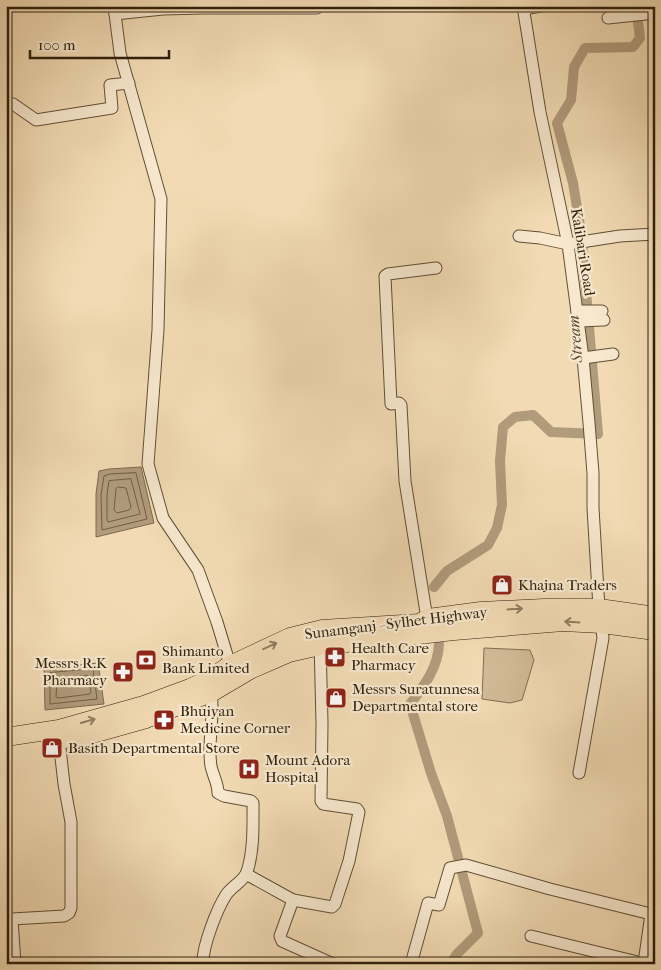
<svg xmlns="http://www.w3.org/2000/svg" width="661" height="970" viewBox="0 0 661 970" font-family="'IM FELL French Canon',serif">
<rect width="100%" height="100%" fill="#f2dbb4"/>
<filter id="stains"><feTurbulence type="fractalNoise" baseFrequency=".004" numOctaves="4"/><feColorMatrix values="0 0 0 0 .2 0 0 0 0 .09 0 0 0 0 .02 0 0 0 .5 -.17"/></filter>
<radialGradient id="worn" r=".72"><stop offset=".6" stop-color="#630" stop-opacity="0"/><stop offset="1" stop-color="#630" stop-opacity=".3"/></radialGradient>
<!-- green -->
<path fill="#d1bb97" stroke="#806e52" d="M484,648L530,650L534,660L522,700L510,703L482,699Z"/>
<!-- water -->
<g fill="#b09b7b" stroke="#7c6a4f">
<path d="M141,467L154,523L96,537V494L99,471L109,469Z"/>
<path d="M98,663L104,704L45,710L44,668Z"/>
</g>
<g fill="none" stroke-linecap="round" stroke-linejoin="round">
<!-- shore -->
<g stroke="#705e44" stroke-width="1">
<path d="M136,473L147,519L102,530L101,495L104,476L110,474Z"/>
<path d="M131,479L140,514L108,522L107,520V495L109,481Z"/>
<path d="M118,487L126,488L131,507L129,510L117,513L114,510L116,489Z"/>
<path d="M93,669L97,699L50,704V673Z"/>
<path d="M88,676L91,692L90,694L59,698L56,697L57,679Z"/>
</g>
<!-- canal -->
<g stroke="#b09b7b" stroke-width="10">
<path d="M434,587L447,571L488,545L497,528L502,505L500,461L503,427L515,417L533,415L551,432L598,434L581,232L573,183L557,123L571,100L574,67L585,48L633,47L640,38L636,6"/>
<path d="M439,644C438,668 424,686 410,704L431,773L447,816L478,933L457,954L450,964"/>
</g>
<!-- street casing -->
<g stroke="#604f36" stroke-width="13">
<g id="street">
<path d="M114,6L120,53L161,199L158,330L148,464L163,518L198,570L217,622L230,665"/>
<path d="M523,6L540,112L568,244L583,358L589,423L593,473V508L599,608L603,638L579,773"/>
<path d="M523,9L541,6"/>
<path d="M115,14L163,9L203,8H317"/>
<path d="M608,18L655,13"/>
<path d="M6,103L13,104L36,120L112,108L110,85L129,83"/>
<path d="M519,236L540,238L568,244L620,236L655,234"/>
<path d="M577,311H602"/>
<path d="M578,321L604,320"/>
<path d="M583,358L613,354"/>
<path d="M428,625L405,481L401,405L399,403L391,404L385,276L388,274L436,268"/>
<path d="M320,641L322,723L321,801L323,804L357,809L359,812L349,861L335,904L332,907L293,900L280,936L282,941L333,964"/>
<path d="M246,874L293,900"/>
<path d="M531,936L646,964"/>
<path d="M644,963L651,914"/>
<path d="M15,964L12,919L64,916L69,913L71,908V822L64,784L59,740"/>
<path d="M203,964C202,947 217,909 226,895C231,887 244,881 247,872C254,850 253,826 253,803L251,801L224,796L218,793C218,783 213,776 211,766C207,742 215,717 211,693"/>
<path d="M411,964L428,903L439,905L450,868L466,865L550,889L655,915"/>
</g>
</g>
<!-- primary casing -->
<g stroke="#2f200c" stroke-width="19">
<g id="primary">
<path d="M6,737L59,729L144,705L190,688L211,678L230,665L290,637L322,629L419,623L428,618L481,611L544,608H599L655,616"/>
<path d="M58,740L89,735L146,719L211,693L250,670L289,653L320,646L454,631L563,622L602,624L655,631"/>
</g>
</g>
<!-- street -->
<use href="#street" stroke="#f7e8ce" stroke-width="11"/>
<!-- primary -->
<use href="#primary" stroke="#f2dbb4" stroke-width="18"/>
</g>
<!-- one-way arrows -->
<defs><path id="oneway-shaft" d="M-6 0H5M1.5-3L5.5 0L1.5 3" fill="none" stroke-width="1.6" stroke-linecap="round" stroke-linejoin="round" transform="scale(1.25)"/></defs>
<g stroke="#907e60">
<use href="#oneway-shaft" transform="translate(515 609) rotate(-3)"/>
<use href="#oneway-shaft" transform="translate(572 622) rotate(-176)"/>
<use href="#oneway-shaft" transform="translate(270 646) rotate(-25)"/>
<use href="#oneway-shaft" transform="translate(88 721) rotate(-16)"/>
</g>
<!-- icons -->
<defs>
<g id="shop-square" transform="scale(1.125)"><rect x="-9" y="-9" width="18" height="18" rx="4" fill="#8f2418" stroke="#f7e8ce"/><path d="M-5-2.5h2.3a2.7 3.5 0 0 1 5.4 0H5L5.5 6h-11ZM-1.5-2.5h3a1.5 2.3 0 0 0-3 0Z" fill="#fff"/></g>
<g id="pharmacy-square" transform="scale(1.125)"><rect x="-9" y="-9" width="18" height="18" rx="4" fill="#8f2418" stroke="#f7e8ce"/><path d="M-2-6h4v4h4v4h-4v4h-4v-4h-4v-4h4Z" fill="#fff"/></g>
<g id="bank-square" transform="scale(1.125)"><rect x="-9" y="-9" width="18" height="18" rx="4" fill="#8f2418" stroke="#f7e8ce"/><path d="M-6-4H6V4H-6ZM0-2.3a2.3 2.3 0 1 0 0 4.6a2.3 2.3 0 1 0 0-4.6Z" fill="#fff"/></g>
<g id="hospital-square" transform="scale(1.125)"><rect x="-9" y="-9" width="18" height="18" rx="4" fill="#8f2418" stroke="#f7e8ce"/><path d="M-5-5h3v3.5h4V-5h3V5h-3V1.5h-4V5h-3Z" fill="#fff"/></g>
</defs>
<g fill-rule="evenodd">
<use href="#shop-square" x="502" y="585"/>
<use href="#pharmacy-square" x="335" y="657"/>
<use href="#bank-square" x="146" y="660"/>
<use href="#pharmacy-square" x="123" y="672"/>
<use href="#shop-square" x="336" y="698"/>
<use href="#pharmacy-square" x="164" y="720"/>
<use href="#shop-square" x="52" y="748"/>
<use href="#hospital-square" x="249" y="769"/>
</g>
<g text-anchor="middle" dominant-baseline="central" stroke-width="4.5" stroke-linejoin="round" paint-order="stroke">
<!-- street labels -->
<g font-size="15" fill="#2f200c" stroke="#f7e8ce">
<text transform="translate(583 252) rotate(81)">Kalibari Road</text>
<text transform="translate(396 623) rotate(-7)">Sunamganj - Sylhet Highway</text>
</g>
<!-- poi labels -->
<g font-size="15" fill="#2f200c" stroke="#f7e8ce" text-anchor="start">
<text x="518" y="585">Khajna Traders</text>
<text x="351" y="648">Health Care<tspan x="351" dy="17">Pharmacy</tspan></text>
<text x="162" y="651">Shimanto<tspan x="162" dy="17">Bank Limited</tspan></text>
<text x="107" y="663" text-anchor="end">Messrs R.K<tspan x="107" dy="17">Pharmacy</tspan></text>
<text x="352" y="689">Messrs Suratunnesa<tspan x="352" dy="17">Departmental store</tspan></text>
<text x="180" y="711">Bhuiyan<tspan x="180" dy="17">Medicine Corner</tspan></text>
<text x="68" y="748">Basith Departmental Store</text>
<text x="265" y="760">Mount Adora<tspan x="265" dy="17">Hospital</tspan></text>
</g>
<!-- water labels -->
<g font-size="16" font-style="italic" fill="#5c4b33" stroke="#f7e8ce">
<text transform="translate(575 339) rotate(-95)">Stream</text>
</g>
</g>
<!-- margin -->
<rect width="661" height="970" fill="none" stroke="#f2dbb4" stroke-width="25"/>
<rect x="8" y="8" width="646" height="955" fill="none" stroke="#2f200c" stroke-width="2.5"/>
<rect x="12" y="12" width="636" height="945" fill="none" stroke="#2f200c"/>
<!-- scale -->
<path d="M30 50v8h139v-8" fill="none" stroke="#2f200c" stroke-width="2.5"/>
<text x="38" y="50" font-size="15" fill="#2f200c" stroke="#f7e8ce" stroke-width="4" paint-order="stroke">100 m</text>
<rect width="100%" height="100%" filter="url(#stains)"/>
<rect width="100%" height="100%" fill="url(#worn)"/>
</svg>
